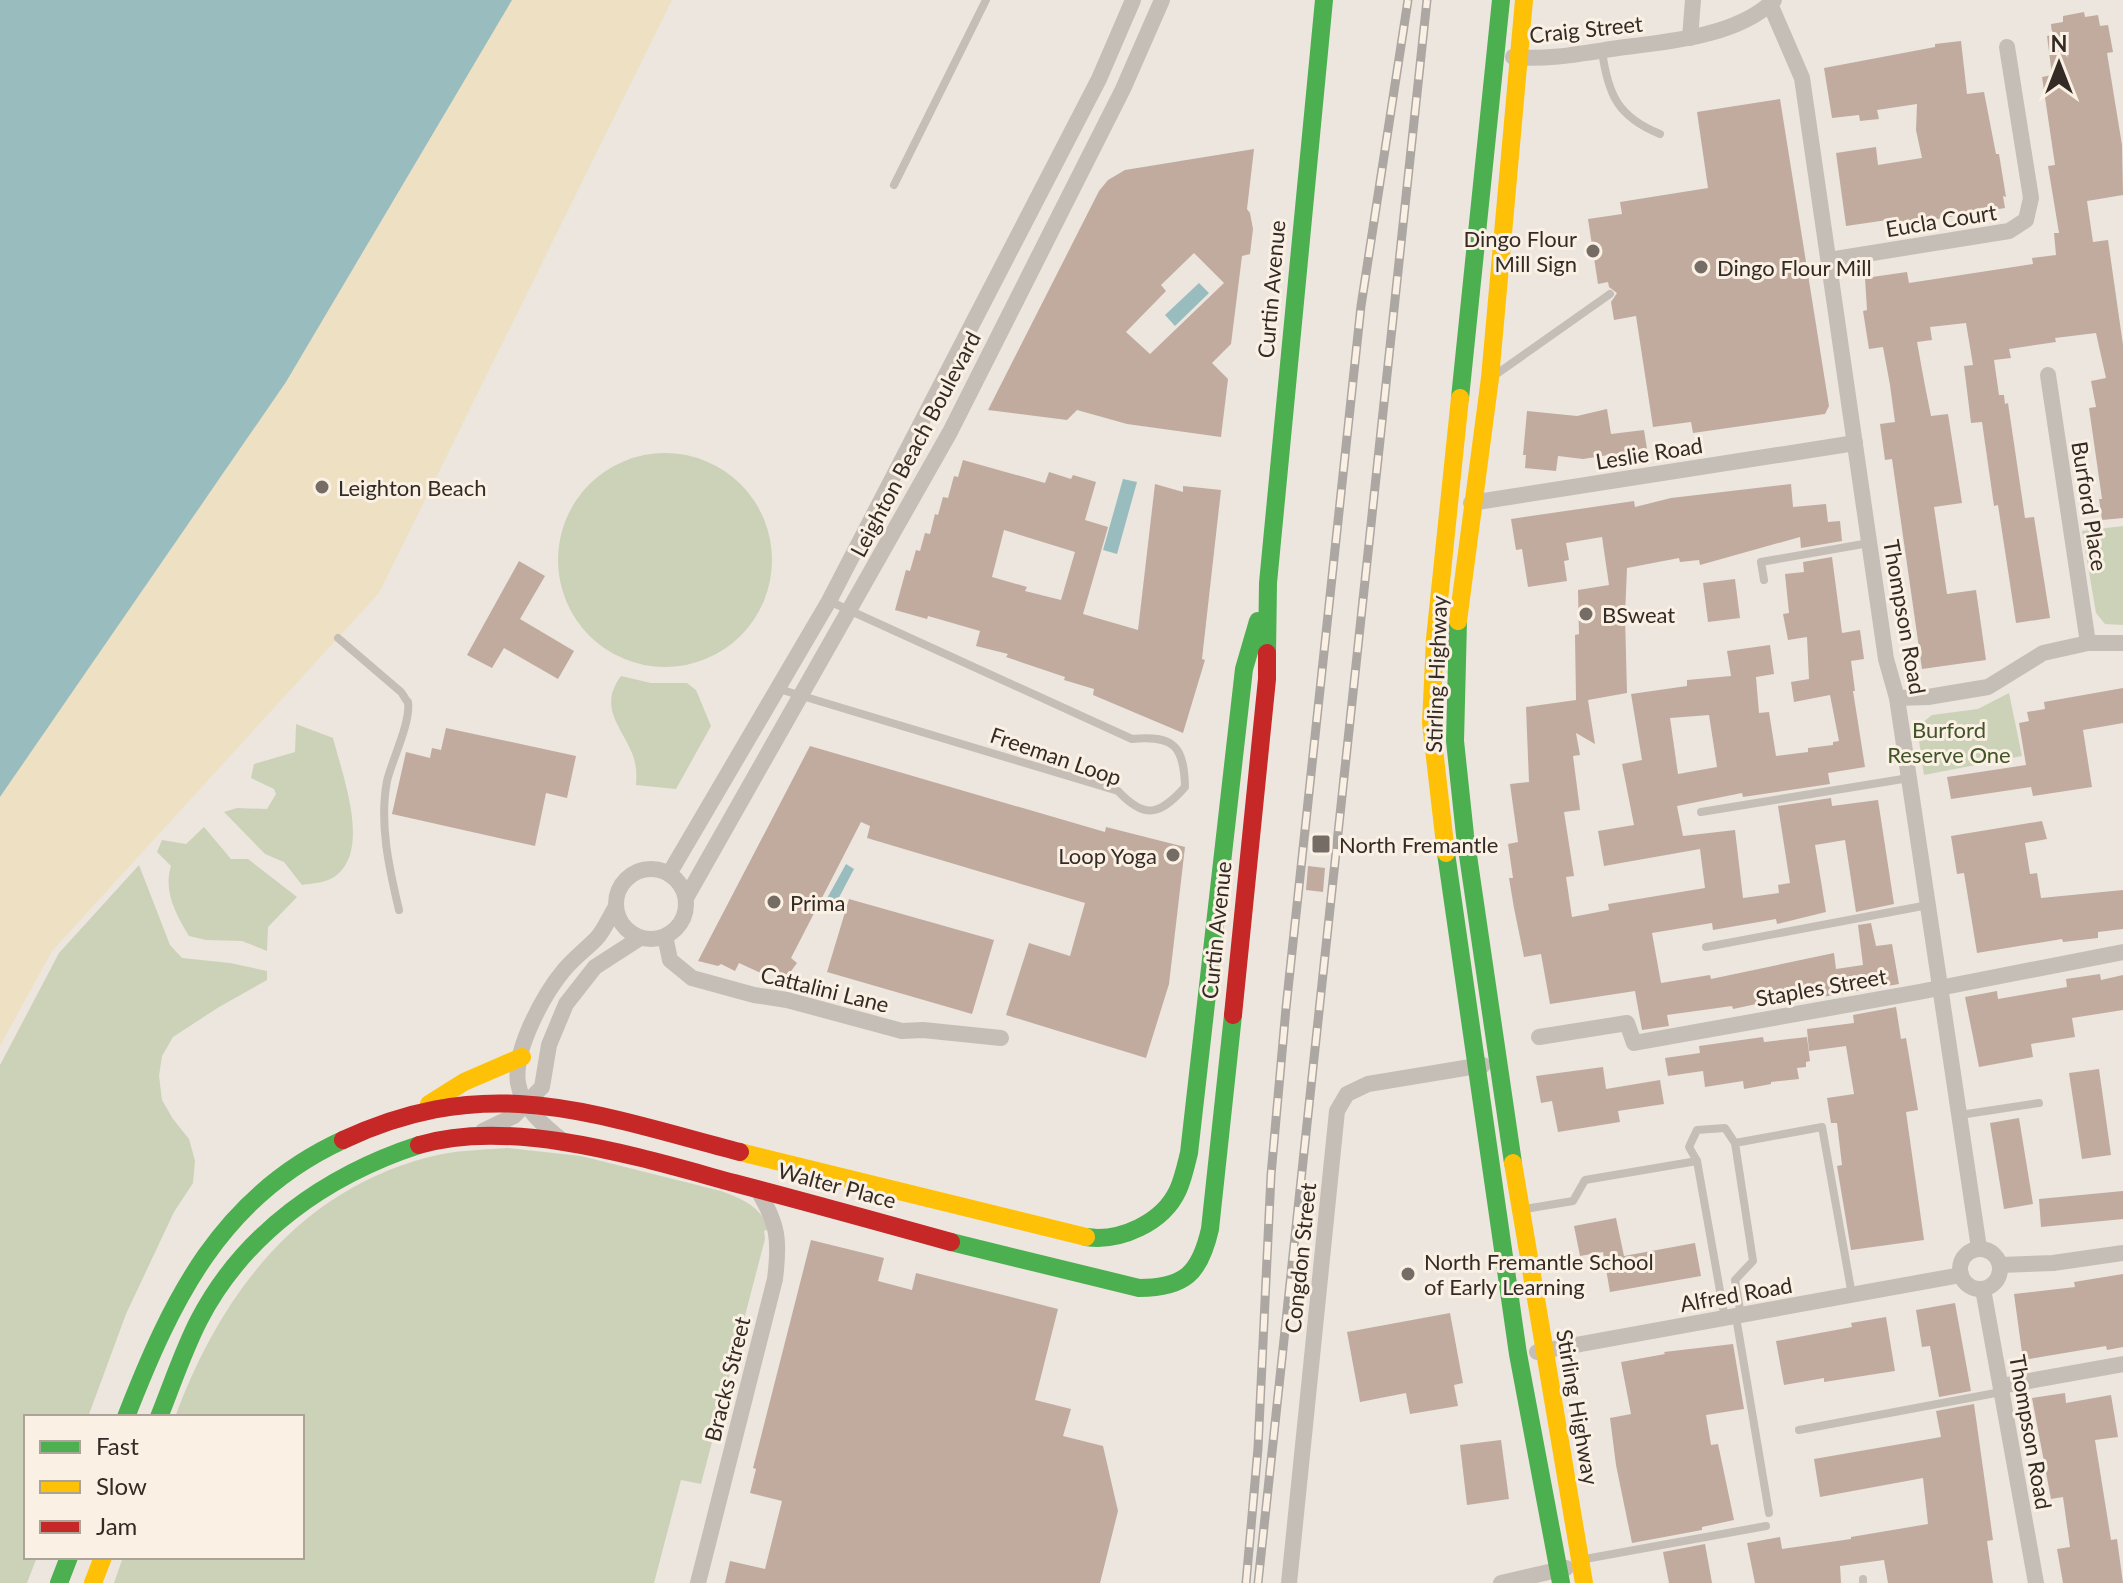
<svg xmlns="http://www.w3.org/2000/svg" width="2123" height="1583" viewBox="0 0 2123 1583" font-family="Lato,sans-serif">
<rect width="100%" height="100%" fill="#ece6de"/>
<!-- green -->
<g fill="#ccd2b8">
<circle cx="665" cy="560" r="107"/>
<path d="M2123,526V625L2105,624L2096,613L2082,531Z"/>
<path d="M621,676L651,683H687L696,690L711,726L676,789L636,785C637,773 636,763 632,753C621,726 598,707 621,676Z"/>
<path d="M2009,693L2022,756L1924,775L1917,727L1932,715L1978,709Z"/>
<path d="M296,724L333,738C342,774 370,846 338,874C328,883 314,883 302,885L284,862L265,854L224,812L237,808L267,809L276,794L274,789L251,778L254,764L295,752Z"/>
<path d="M204,827L231,859H248L297,897L268,927L267,951L242,941L206,940L189,936C176,915 163,891 171,866L157,852L162,840L186,844Z"/>
<path d="M139,865L170,945L182,958L230,963L267,971V980L219,1007L173,1037L162,1056L159,1076L162,1100L173,1119L189,1139L195,1161L193,1183L174,1212L126,1314L88,1417H26V1557H37L27,1583H0V1065L59,953Z"/>
<path d="M508,1148L581,1156L721,1191C743,1199 761,1207 769,1229L764,1231L765,1239L701,1484L681,1480L654,1583H114L123,1557H302V1417H175C220,1295 298,1191 429,1157C455,1150 481,1150 508,1148Z"/>
</g>
<!-- sand -->
<path fill="#eee0c2" d="M512,0H672L379,593L52,951L0,1046V797L286,382Z"/>
<!-- water -->
<g fill="#99bdbe">
<path d="M0,0H512L286,382L0,797Z"/>
<path d="M1199,283L1209,293L1175,326L1165,315Z"/>
<path d="M1123,479L1137,482L1117,554L1103,550Z"/>
<path d="M846,864L854,869L834,907L825,902Z"/>
</g>
<!-- building -->
<g fill="#c1ab9f" fill-rule="evenodd">
<path d="M2084,12L2085,17L2098,15L2100,26L2108,25L2113,52L2107,53L2122,145L2123,195L2087,201L2093,242L2108,240L2123,345V518L2102,520L2099,499H2102L2089,408L2096,407L2091,381L2106,378L2096,333L2055,338L2056,342L2009,349L2011,358L1994,360L1999,395H2004L2005,404L2008,403L2025,518L2034,517L2050,618L2016,623L1998,505L1994,506L1982,422L1971,423L1964,366L1973,365L1966,323L1930,327L1932,340L1917,342L1925,386L1931,416L1948,414L1962,503L1934,507L1947,594L1976,590L1986,660L1922,669L1892,459L1885,460L1880,424L1895,422L1890,385L1883,347L1869,349L1863,311L1867,310L1865,278L1907,272L1909,283L2033,264L2032,258L2056,255L2054,233H2059L2048,166L2055,165L2042,77L2052,75L2047,36L2052,35L2051,24L2063,22V16Z"/>
<path d="M1961,41L1967,94L1984,92L1996,154H1999L2006,197L2003,196L2005,208L1895,226L1894,219L1846,226L1836,153L1876,147L1878,165L1922,158L1916,130L1917,104L1877,110L1879,119L1860,121L1859,115L1832,118L1824,68L1935,47V44Z"/>
<path d="M1780,99L1829,406L1825,414L1693,433L1691,422L1653,427L1636,316L1614,320L1611,302L1617,293L1609,287L1608,282L1598,284L1588,219L1622,214L1620,202L1708,188L1697,112Z"/>
<path d="M1254,149L1247,209L1250,213L1253,229L1250,254L1242,256L1231,344L1212,363L1228,379L1221,437L1127,424L1077,410L1067,420L988,410L1099,191L1108,180L1125,170ZM1194,253L1224,283L1150,354L1126,332L1166,291L1161,285Z"/>
<path d="M1607,409L1611,434L1644,430L1647,449L1583,459L1558,456L1556,471L1525,468L1526,455H1523L1527,411L1577,416Z"/>
<path d="M963,460L1045,483L1049,472L1071,479L1073,475L1096,482L1085,520L1108,527L1083,614L1138,630L1155,484L1183,492V486L1221,490L1202,659L1205,660L1183,733L1093,695L1094,689L1064,680L1065,677L1006,657L1008,654L976,646L980,631L928,616L927,619L895,610L906,570L910,571L916,550L920,551L925,533L930,534L935,514L938,515L943,497L948,498L954,476L958,477ZM1004,530L1075,552L1061,600L1025,591L1027,587L992,577Z"/>
<path d="M1791,484L1793,507L1826,504L1828,522L1840,521L1842,541L1801,548L1800,537L1700,565L1699,560L1680,562L1679,558L1627,568L1625,616L1627,693L1588,700L1595,744L1576,733L1580,755L1573,756L1580,810L1564,812L1574,876L1566,877L1572,917L1609,910L1608,904L1705,888L1700,849L1604,866L1598,831L1634,825L1622,764L1642,760L1631,694L1687,686V680L1731,676L1727,651L1770,645L1774,674L1756,677L1759,713L1769,712L1776,756L1808,752V748L1833,745V742L1839,741L1830,695L1794,702L1791,682L1809,679L1807,637L1788,640L1783,614L1789,613L1785,574L1804,572L1803,562L1832,557L1842,633L1860,630L1864,659L1851,661L1855,691H1853L1865,767L1828,773L1830,784L1743,797L1742,793L1677,806L1683,836L1735,830L1743,898L1779,893L1778,885L1790,883L1778,806L1831,798L1832,806L1878,800L1894,904L1856,912L1845,840L1815,845L1826,912L1777,924L1776,919L1713,930L1712,923L1652,933L1661,983L1710,975L1711,979L1834,953L1836,969L1863,965L1858,925L1871,923L1876,946L1892,944L1899,984L1804,1000L1793,1001L1789,997L1733,1009L1732,1006L1667,1015L1669,1026L1642,1030L1635,991L1550,1004L1541,954L1524,957L1514,908L1509,878H1513L1508,844L1518,842L1510,784L1529,782L1526,707L1576,700L1575,635L1579,634L1578,590L1609,585L1602,537L1566,543L1569,560L1564,561L1567,581L1528,587L1522,549L1516,550L1511,519L1634,501L1635,507L1671,498ZM1709,715L1717,767L1678,774L1670,718Z"/>
<path d="M519,561L545,576L520,619L574,651L558,679L504,648L492,668L467,655Z"/>
<path d="M1735,579L1740,618L1708,622L1703,583Z"/>
<path d="M2123,688V723L2083,730L2092,787L2033,796L2031,787L1951,799L1947,777L2026,765L2019,723L2029,721L2027,712L2045,709L2044,702Z"/>
<path d="M446,728L576,756L567,798L546,793L535,846L392,814L406,752L430,758L432,748L441,750Z"/>
<path d="M810,746L1105,832L1106,827L1185,847L1169,984L1146,1058L1006,1015L1029,943L1070,956L1085,903L867,838L870,826L861,822L791,958L797,963L786,978L766,968L765,975L739,963L735,971L721,964L718,966L698,961Z"/>
<path d="M2042,821L2047,839L2025,843L2030,874L2037,873L2041,898L2123,890V929L2098,932V938L2063,942L2062,939L1977,953L1964,873L1957,874L1951,836Z"/>
<path d="M1308,866L1325,868L1323,892L1306,890Z"/>
<path d="M849,899L994,940L972,1014L827,972Z"/>
<path d="M2100,974L2101,980L2123,975V1010L2072,1018L2075,1037L2031,1044L2033,1057L1979,1067L1965,997L1997,991L1998,999L2067,987L2066,979Z"/>
<path d="M1896,1007L1901,1039L1906,1038L1918,1110L1906,1112L1924,1240L1851,1250L1837,1166L1842,1165L1837,1123H1831L1827,1098L1854,1094L1846,1046L1809,1051L1807,1029L1854,1023L1853,1015Z"/>
<path d="M1763,1037L1764,1042L1807,1037L1810,1061L1806,1062V1067L1797,1068L1799,1079L1771,1082V1084L1744,1089L1743,1081L1705,1087L1703,1071L1668,1076L1665,1058L1700,1053L1699,1046Z"/>
<path d="M1603,1067L1606,1089L1660,1080L1664,1104L1618,1111L1620,1122L1558,1132L1552,1101L1541,1103L1536,1076Z"/>
<path d="M2099,1069L2111,1155L2082,1159L2069,1073Z"/>
<path d="M2019,1118L2033,1204L2004,1209L1990,1123Z"/>
<path d="M2123,1191V1219L2041,1227L2039,1199Z"/>
<path d="M1616,1218L1624,1256L1695,1243L1701,1276L1610,1292L1603,1252L1580,1256L1574,1226Z"/>
<path d="M811,1240L884,1258L878,1281L912,1290L916,1273L1058,1309L1035,1400L1071,1409L1063,1436L1103,1446L1118,1511L1100,1583H725L730,1561L765,1569L782,1501L750,1493L756,1469L753,1468Z"/>
<path d="M2123,1274V1347L2107,1350L2106,1346L2023,1360L2014,1294L2075,1287L2074,1282Z"/>
<path d="M1955,1303L1971,1391L1939,1397L1930,1346L1922,1347L1916,1310Z"/>
<path d="M1450,1313L1463,1383L1454,1385L1458,1406L1410,1414L1406,1393L1360,1402L1347,1332Z"/>
<path d="M1886,1317L1895,1371L1824,1382V1378L1784,1385L1776,1341L1852,1327L1851,1323Z"/>
<path d="M1733,1344L1744,1409L1706,1415L1711,1445L1718,1444L1734,1520L1702,1527V1530L1632,1543L1616,1465L1610,1418L1631,1414L1621,1362L1665,1354L1664,1352Z"/>
<path d="M2065,1393L2066,1403L2111,1395L2118,1437L2095,1440L2111,1540L2117,1539L2123,1583H2063L2057,1549L2070,1547L2063,1497L2051,1499L2032,1398Z"/>
<path d="M1974,1404L1993,1540L1987,1541L1993,1583H1888L1884,1560L1840,1566L1841,1583H1755L1747,1543L1780,1537L1782,1549L1851,1539V1537L1928,1524L1923,1478L1820,1497L1814,1459L1941,1437L1936,1411Z"/>
<path d="M1501,1440L1509,1499L1467,1505L1460,1445Z"/>
<path d="M1705,1544L1712,1583H1669L1663,1552Z"/>
</g>
<g fill="none" stroke-linecap="round" stroke-linejoin="round">
<!-- lane -->
<g stroke="#c5beb7" stroke-width="8">
<path d="M1602,51C1608,95 1618,117 1660,134"/>
<path d="M894,185L986,0"/>
<path d="M1498,373L1610,294"/>
<path d="M1764,580L1761,562L1869,543"/>
<path d="M338,638L401,692C402,693 407,702 408,702C411,722 392,760 387,781C379,823 389,868 399,910"/>
<path d="M779,689L1118,791C1145,820 1160,815 1185,787C1184,746 1174,735 1132,739L829,601"/>
<path d="M1701,812L1909,778"/>
<path d="M1706,947L1928,905"/>
<path d="M1960,1115L2039,1103"/>
<path d="M1697,1161L1689,1147L1697,1130L1725,1128L1735,1143"/>
<path d="M1525,1209L1573,1201L1585,1180L1697,1161L1725,1319"/>
<path d="M1741,1316L1735,1280L1753,1261L1735,1143L1822,1127L1852,1295"/>
<path d="M1736,1317L1769,1513"/>
<path d="M1799,1430L2001,1392"/>
<path d="M1585,1559L1766,1526"/>
<path d="M1863,1579V1583"/>
</g>
<!-- street -->
<g stroke="#c5beb7" stroke-width="16">
<path d="M1770,4L1802,78L1886,659L1897,698L1979,1248"/>
<path d="M1690,38L1693,0"/>
<path d="M1513,57C1546,60 1579,54 1611,49C1662,42 1736,38 1774,0"/>
<path d="M1829,260L2009,231L2026,220L2031,198L2007,47"/>
<path d="M1471,503L1855,443"/>
<path d="M2088,643H2123"/>
<path d="M1897,698L1928,697L1988,687L2043,653L2088,643L2048,375"/>
<circle cx="651" cy="904" r="35"/>
<path d="M669,874L829,601L1099,79L1133,0"/>
<path d="M686,898L950,432L1123,89L1162,0"/>
<path d="M665,936L670,960L692,978L754,995L787,1000L902,1031L923,1030L1001,1038"/>
<path d="M1539,1037L1627,1023L1634,1043L1919,992L2123,952"/>
<path d="M483,1131L514,1116L542,1087L549,1045L566,1004L595,967L640,938"/>
<path d="M563,1141C544,1126 522,1108 518,1083C513,1050 544,994 564,970C574,958 585,950 596,939C604,931 609,918 615,908"/>
<circle cx="1980" cy="1269" r="20"/>
<path d="M2000,1265L2053,1263L2123,1253"/>
<path d="M1983,1289L2036,1583"/>
<path d="M1537,1352L1961,1275"/>
<path d="M2001,1386L2123,1364"/>
<path d="M698,1583L775,1279C780,1239 778,1224 757,1189"/>
<path d="M1289,1583L1337,1111L1347,1094L1368,1084L1483,1065"/>
<path d="M1501,1583L1566,1568"/>
</g>
<!-- fast -->
<g stroke="#4caf50" stroke-width="18">
<path d="M1460,398L1501,0"/>
<path d="M1458,621L1455,741L1465,835L1513,1163"/>
<path d="M1267,653L1268,583L1324,0"/>
<path d="M1446,853L1518,1354L1561,1583"/>
<path d="M1086,1237C1120,1242 1163,1223 1178,1190C1183,1179 1186,1165 1189,1153L1244,669L1258,621"/>
<path d="M951,1242L1139,1288C1185,1288 1200,1273 1210,1229L1233,1015"/>
<path d="M126,1417C172,1299 221,1196 343,1140"/>
<path d="M159,1417C172,1385 183,1351 199,1320C244,1233 327,1175 419,1145"/>
<path d="M59,1583L69,1557"/>
</g>
<!-- slow -->
<g stroke="#ffc107" stroke-width="18">
<path d="M1458,621L1490,378L1524,0"/>
<path d="M1446,853L1431,723L1435,639L1460,398"/>
<path d="M429,1104L464,1082L522,1057"/>
<path d="M740,1152L1086,1237"/>
<path d="M1513,1163L1584,1583"/>
<path d="M93,1583L103,1557"/>
</g>
<!-- jam -->
<g stroke="#c62828" stroke-width="18">
<path d="M1233,1015L1267,679V653"/>
<path d="M343,1140C491,1071 593,1114 740,1152"/>
<path d="M419,1145C512,1117 642,1158 734,1183C807,1202 879,1222 951,1242"/>
</g>
<!-- rail casing -->
<g stroke="#aca7a2" stroke-width="9">
<g id="rail">
<path d="M1246,1583L1258,1448L1271,1175L1286,1008L1361,306L1408,0"/>
<path d="M1258,1583L1427,0"/>
</g>
</g>
<!-- rail -->
<use href="#rail" stroke="#faf1e4" stroke-width="6" stroke-dasharray="18" stroke-linecap="butt"/>
</g>
<!-- markers -->
<g fill="#756c66" stroke="#faf1e4" stroke-width="3">
<circle cx="1593" cy="251" r="8"/>
<circle cx="1701" cy="267" r="8"/>
<circle cx="322" cy="487" r="8"/>
<circle cx="1586" cy="614" r="8"/>
<rect x="1311" y="834" width="20" height="20" rx="4"/>
<circle cx="1173" cy="855" r="8"/>
<circle cx="774" cy="902" r="8"/>
<circle cx="1408" cy="1274" r="8"/>
</g>
<g text-anchor="middle" dominant-baseline="central" stroke-width="6" stroke-linejoin="round" paint-order="stroke">
<!-- street labels -->
<g font-size="22" fill="#352b26" stroke="#faf1e4">
<text transform="translate(1586 29) rotate(-6)">Craig Street</text>
<text transform="translate(1941 220) rotate(-9)">Eucla Court</text>
<text transform="translate(1271 289) rotate(-85)">Curtin Avenue</text>
<text transform="translate(915 444) rotate(-62)">Leighton Beach Boulevard</text>
<text transform="translate(1649 453) rotate(-9)">Leslie Road</text>
<text transform="translate(2090 506) rotate(81)">Burford Place</text>
<text transform="translate(1905 617) rotate(80)">Thompson Road</text>
<text transform="translate(1436 674) rotate(-88)">Stirling Highway</text>
<text transform="translate(1056 756) rotate(19)">Freeman Loop</text>
<text transform="translate(1216 930) rotate(-84)">Curtin Avenue</text>
<text transform="translate(1821 987) rotate(-10)">Staples Street</text>
<text transform="translate(825 989) rotate(14)">Cattalini Lane</text>
<text transform="translate(837 1185) rotate(15)">Walter Place</text>
<text transform="translate(1300 1258) rotate(-84)">Congdon Street</text>
<text transform="translate(1736 1294) rotate(-10)">Alfred Road</text>
<text transform="translate(727 1379) rotate(-76)">Bracks Street</text>
<text transform="translate(1578 1407) rotate(80)">Stirling Highway</text>
<text transform="translate(2031 1432) rotate(80)">Thompson Road</text>
</g>
<!-- poi labels -->
<g font-size="22" fill="#352b26" stroke="#faf1e4" text-anchor="start">
<text x="1577" y="238" text-anchor="end">Dingo Flour<tspan x="1577" dy="25">Mill Sign</tspan></text>
<text x="1717" y="267">Dingo Flour Mill</text>
<text x="338" y="487">Leighton Beach</text>
<text x="1602" y="614">BSweat</text>
<text x="1339" y="844">North Fremantle</text>
<text x="1157" y="855" text-anchor="end">Loop Yoga</text>
<text x="790" y="902">Prima</text>
<text x="1424" y="1261">North Fremantle School<tspan x="1424" dy="25">of Early Learning</tspan></text>
</g>
<!-- park labels -->
<g font-size="22" fill="#425429" stroke="#faf1e4">
<text x="1949" y="729">Burford<tspan x="1949" dy="25">Reserve One</tspan></text>
</g>
</g>
<!-- legend -->
<rect x="24" y="1415" width="280" height="144" fill="#faf1e4" stroke="#aba298" stroke-width="2"/>
<rect x="40" y="1441" width="40" height="12" fill="#4caf50" stroke="#aba298" stroke-width="2"/>
<text x="96" y="1455" font-size="24" fill="#352b26">Fast</text>
<rect x="40" y="1481" width="40" height="12" fill="#ffc107" stroke="#aba298" stroke-width="2"/>
<text x="96" y="1495" font-size="24" fill="#352b26">Slow</text>
<rect x="40" y="1521" width="40" height="12" fill="#c62828" stroke="#aba298" stroke-width="2"/>
<text x="96" y="1535" font-size="24" fill="#352b26">Jam</text>
<!-- north arrow -->
<g transform="translate(2059 64)" stroke="#faf1e4" stroke-width="6" paint-order="stroke">
<path d="M0-6L14 30L0 20L-14 30Z" fill="#352b26"/>
<text y="-12" font-size="22" font-weight="bold" text-anchor="middle" fill="#352b26">N</text>
</g>
</svg>
